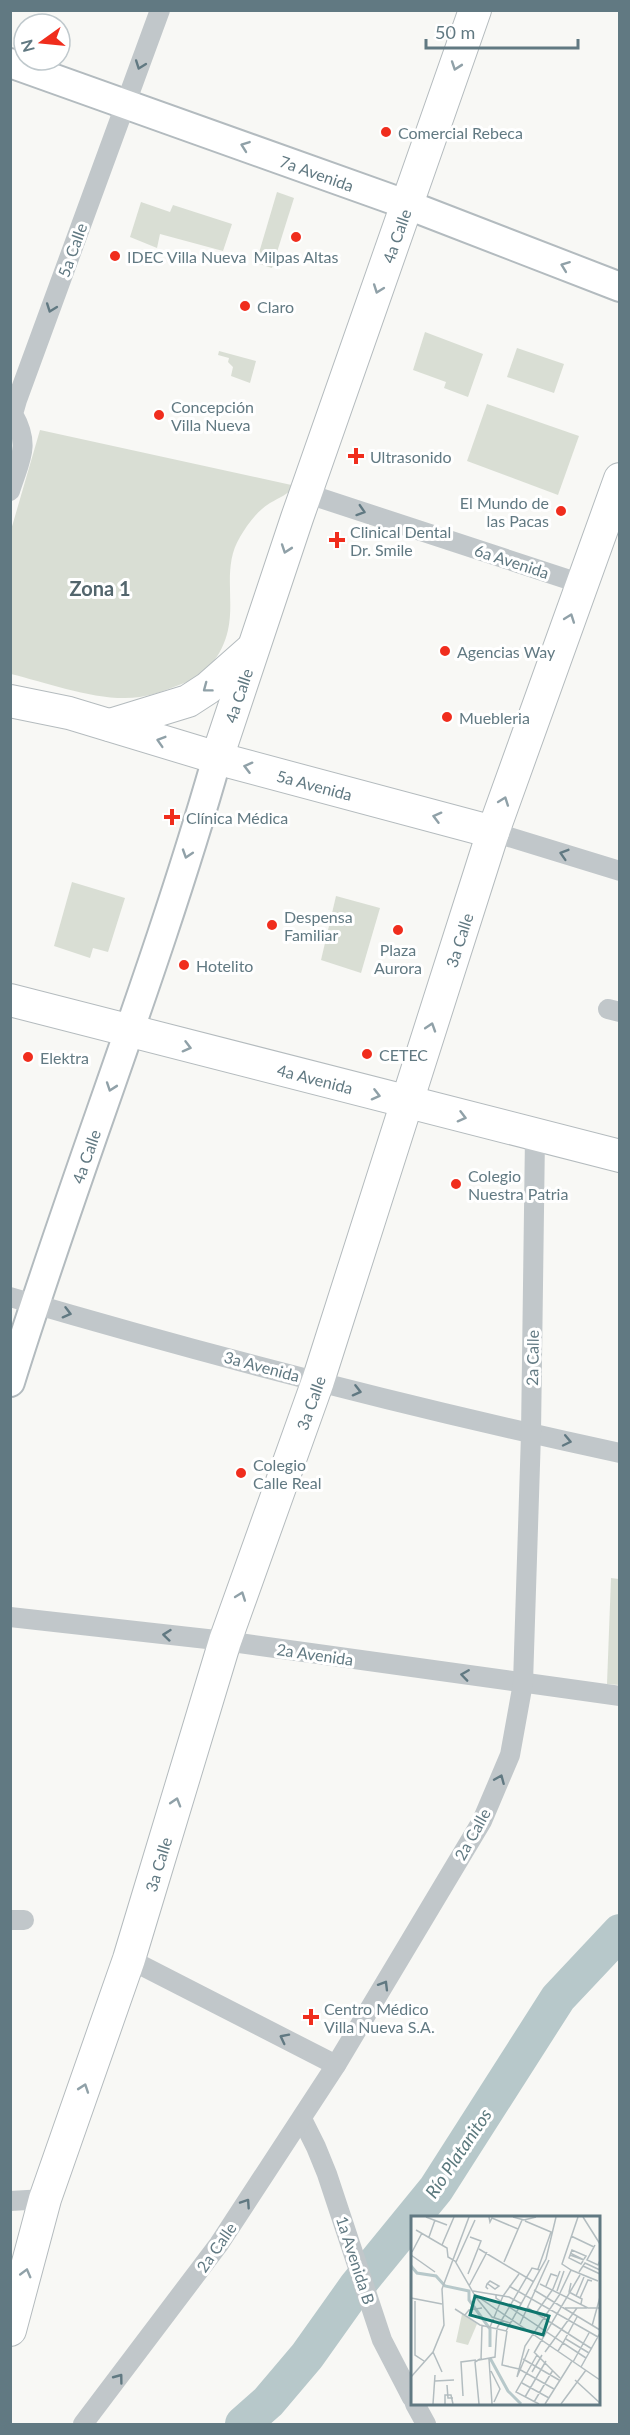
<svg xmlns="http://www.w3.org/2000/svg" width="630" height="2435" viewBox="0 0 630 2435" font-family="Lato,sans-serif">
<rect width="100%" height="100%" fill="#f8f8f5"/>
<!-- green -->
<g fill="#d9ded4">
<path d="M277,192L294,198L272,268L256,263Z"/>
<path d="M141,202L170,212L173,205L232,224L223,251L160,234L157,248L130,237Z"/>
<path d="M425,332L483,354L468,397L444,388L446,382L413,370Z"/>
<path d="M517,348L564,364L554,393L507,377Z"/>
<path d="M219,351L256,361L250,383L231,376L233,367L228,362L229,358L218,355Z"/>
<path d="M487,404L579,436L558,495L467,461Z"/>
<path d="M40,430L296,486C288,494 279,498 270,503C257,511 247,525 240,537C222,567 235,599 228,630C222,657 205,676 179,685C166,690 153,695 140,697C101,703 48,683 11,674V530Z"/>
<path d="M72,882L125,898L108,952L93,948L90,958L54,946Z"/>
<path d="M336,896L380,908L361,973L321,960Z"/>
<path d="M611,1578L619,1579V1685L607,1684Z"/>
</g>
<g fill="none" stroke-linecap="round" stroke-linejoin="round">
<!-- river -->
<path stroke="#b7c8ca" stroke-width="36" d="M243,2424L268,2402L307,2356L356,2287L436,2189L558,1998L620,1932"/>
<!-- secondary casing -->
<g stroke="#b3bbbf" stroke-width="32">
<g id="secondary">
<path id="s1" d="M10,63L408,205L620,287"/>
<path id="s2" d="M10,1382C75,1173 157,969 217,758"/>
</g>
</g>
<!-- primary casing -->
<g stroke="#b4bbbe" stroke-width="34">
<g id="primary">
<path id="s3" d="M10,701L69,713L231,762L493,832"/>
<path d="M110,725L188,701L208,688L251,650"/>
<path id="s4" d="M217,758L297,518L475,10"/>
<path id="s5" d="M10,1000L620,1156"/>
<path id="s6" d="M10,2330L45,2199L129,1959L225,1641L318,1381L493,832L620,479"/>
</g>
</g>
<!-- street -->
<g stroke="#c1c7ca" stroke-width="20">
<path d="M10,491C20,459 31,446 13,414L17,400L160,10"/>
<path d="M305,493L582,584"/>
<path d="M493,832L620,871"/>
<path d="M608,1009L620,1012"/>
<path d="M10,1297C211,1356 415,1409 620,1453"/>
<path d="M10,1617L225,1641L620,1696"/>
<path d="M10,1920H24"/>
<path d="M129,1959L336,2065"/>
<path d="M302,2119L316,2147L327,2174L382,2340L412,2398"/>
<path d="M10,2201L45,2199"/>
<path d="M415,2404L426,2424"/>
<path d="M83,2424L219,2244L336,2065L482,1821L510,1755L523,1683L531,1434L535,1136"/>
</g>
<!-- secondary -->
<use href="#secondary" stroke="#fff" stroke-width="28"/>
<!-- primary -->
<use href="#primary" stroke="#fff" stroke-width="32"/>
</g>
<!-- one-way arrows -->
<defs><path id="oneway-chevron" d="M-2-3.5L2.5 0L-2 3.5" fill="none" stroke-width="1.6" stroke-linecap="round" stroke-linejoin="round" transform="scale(1.5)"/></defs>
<g stroke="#617982">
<use href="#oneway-chevron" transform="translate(140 65) rotate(110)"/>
<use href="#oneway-chevron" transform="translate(51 308) rotate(110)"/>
<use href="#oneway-chevron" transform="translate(361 511) rotate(18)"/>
<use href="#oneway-chevron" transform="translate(564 854) rotate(-163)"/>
<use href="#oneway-chevron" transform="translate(67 1313) rotate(15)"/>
<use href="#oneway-chevron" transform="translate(357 1391) rotate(14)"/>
<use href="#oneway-chevron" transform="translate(567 1441) rotate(12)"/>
<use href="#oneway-chevron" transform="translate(167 1635) rotate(-174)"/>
<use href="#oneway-chevron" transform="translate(465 1675) rotate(-172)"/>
<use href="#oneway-chevron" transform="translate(500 1779) rotate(-67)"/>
<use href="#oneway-chevron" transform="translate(384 1985) rotate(-59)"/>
<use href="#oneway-chevron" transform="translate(284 2038) rotate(-153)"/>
<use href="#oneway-chevron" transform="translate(246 2203) rotate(-56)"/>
<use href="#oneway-chevron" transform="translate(119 2378) rotate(-53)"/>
</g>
<g stroke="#90a1a8">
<use href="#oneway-chevron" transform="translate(456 66) rotate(109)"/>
<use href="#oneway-chevron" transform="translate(245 146) rotate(-160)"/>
<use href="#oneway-chevron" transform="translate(565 266) rotate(-159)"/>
<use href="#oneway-chevron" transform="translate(378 289) rotate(110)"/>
<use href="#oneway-chevron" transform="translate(286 549) rotate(109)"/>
<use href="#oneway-chevron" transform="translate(570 618) rotate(-70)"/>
<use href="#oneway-chevron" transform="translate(207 688) rotate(143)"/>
<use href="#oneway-chevron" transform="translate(161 741) rotate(-163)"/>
<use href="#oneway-chevron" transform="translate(248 767) rotate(-165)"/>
<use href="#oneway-chevron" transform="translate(504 801) rotate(-70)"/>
<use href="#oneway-chevron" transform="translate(437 817) rotate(-165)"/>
<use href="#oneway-chevron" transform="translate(187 854) rotate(108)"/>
<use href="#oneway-chevron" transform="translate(431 1027) rotate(-72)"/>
<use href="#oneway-chevron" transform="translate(187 1047) rotate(15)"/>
<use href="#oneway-chevron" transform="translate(111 1087) rotate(109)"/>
<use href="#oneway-chevron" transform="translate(376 1095) rotate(14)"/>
<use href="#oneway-chevron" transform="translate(462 1117) rotate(15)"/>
<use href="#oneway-chevron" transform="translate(241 1596) rotate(-70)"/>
<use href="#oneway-chevron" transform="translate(176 1802) rotate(-73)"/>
<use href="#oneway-chevron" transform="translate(84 2088) rotate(-71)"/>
<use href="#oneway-chevron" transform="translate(26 2273) rotate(-75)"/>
</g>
<!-- markers -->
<g fill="#f02d1d" stroke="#fff" stroke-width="2">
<circle cx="386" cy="132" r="6"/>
<circle cx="296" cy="237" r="6"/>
<circle cx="115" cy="256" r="6"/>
<circle cx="245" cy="306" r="6"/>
<circle cx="159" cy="415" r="6"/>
<path d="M353 447h6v6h6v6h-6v6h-6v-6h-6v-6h6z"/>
<circle cx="561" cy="511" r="6"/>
<path d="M334 531h6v6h6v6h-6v6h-6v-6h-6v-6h6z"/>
<circle cx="445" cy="651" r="6"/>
<circle cx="447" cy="717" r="6"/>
<path d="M169 808h6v6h6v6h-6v6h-6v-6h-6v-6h6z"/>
<circle cx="272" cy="925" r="6"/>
<circle cx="398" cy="930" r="6"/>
<circle cx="184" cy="965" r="6"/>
<circle cx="367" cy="1054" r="6"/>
<circle cx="28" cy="1057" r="6"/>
<circle cx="456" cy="1184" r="6"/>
<circle cx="241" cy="1473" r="6"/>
<path d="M308 2008h6v6h6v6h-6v6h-6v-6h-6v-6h6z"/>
</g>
<g text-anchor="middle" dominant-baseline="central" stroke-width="6" stroke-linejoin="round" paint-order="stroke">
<!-- poi labels -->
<g font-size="16" fill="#617982" stroke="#fff" text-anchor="start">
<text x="398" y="132">Comercial Rebeca</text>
<text x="127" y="256">IDEC Villa Nueva</text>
<text x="296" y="256" text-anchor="middle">Milpas Altas</text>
<text x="257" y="306">Claro</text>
<text x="171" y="406">Concepción<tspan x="171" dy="18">Villa Nueva</tspan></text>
<text x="370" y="456">Ultrasonido</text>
<text x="549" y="502" text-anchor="end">El Mundo de<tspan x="549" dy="18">las Pacas</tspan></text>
<text x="350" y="531">Clinical Dental<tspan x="350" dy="18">Dr. Smile</tspan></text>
<text x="457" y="651">Agencias Way</text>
<text x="459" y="717">Muebleria</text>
<text x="186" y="817">Clínica Médica</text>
<text x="284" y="916">Despensa<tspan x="284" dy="18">Familiar</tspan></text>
<text x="398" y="949" text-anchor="middle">Plaza<tspan x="398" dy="18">Aurora</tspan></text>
<text x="196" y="965">Hotelito</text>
<text x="379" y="1054">CETEC</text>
<text x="40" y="1057">Elektra</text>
<text x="468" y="1175">Colegio<tspan x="468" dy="18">Nuestra Patria</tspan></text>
<text x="253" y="1464">Colegio<tspan x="253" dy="18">Calle Real</tspan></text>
<text x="324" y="2008">Centro Médico<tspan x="324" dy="18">Villa Nueva S.A.</tspan></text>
</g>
<!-- street labels -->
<g font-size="16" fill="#617982" stroke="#fff">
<text stroke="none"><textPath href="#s1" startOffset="326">7a Avenida</textPath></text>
<text stroke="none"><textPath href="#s4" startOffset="552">4a Calle</textPath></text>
<text transform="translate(72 250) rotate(-70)">5a Calle</text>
<text transform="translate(512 561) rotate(18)">6a Avenida</text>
<text stroke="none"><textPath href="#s4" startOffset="66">4a Calle</textPath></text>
<text stroke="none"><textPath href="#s3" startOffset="316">5a Avenida</textPath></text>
<text stroke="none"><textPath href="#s6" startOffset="1461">3a Calle</textPath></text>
<text stroke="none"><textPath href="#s5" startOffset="315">4a Avenida</textPath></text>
<text stroke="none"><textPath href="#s2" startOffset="238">4a Calle</textPath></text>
<text transform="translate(532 1358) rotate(-89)">2a Calle</text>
<text transform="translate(262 1366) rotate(15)">3a Avenida</text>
<text stroke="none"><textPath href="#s6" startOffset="975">3a Calle</textPath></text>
<text transform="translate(315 1654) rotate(8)">2a Avenida</text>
<text transform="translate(472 1834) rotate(-61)">2a Calle</text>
<text stroke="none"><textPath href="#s6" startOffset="489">3a Calle</textPath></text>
<text transform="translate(216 2247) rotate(-55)">2a Calle</text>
<text transform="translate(356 2260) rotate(72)">1a Avenida B</text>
</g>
<!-- water labels -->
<g font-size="18" font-style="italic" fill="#5b797d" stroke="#fff">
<text transform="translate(458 2153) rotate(-56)">Río Platanitos</text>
</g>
<!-- quarter labels -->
<g font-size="20" font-weight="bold" fill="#53666d" stroke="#fff">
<text x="100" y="588">Zona 1</text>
</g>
</g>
<!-- overview -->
<g transform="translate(411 2216)">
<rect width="189" height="189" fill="#f8f8f5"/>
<path d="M51,98L66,108L57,129L45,126Z" fill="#d9ded4"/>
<path fill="none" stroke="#b7c8ca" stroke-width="3" d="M0,50L6,57L25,60L34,70L58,75V84L79,113V131M79,142L97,175L110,188"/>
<path fill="none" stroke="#b3bdc0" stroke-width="1.5" d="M15,1L36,9M78,1L79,6L81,2L107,13M102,1L113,4L125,1M172,1L189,28M114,5L140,16L127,53M5,14L36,32L37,41L44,45L63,78L189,164M160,20L183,31M18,21L24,4M31,29L43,1M184,29L176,44L187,49L189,44M68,33L123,66M1,36L11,17M0,39L24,56M159,39L173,44L159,37M172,45L170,48L158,42L161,34L175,40L173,43M45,46L64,4M93,46L111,4M172,50L189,58M160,54L187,65M168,56L174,47L189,54M57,58L70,25L59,21M160,67L158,76L171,83L170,88M77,68L84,73L88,70L79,65L76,68L75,71L77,73M129,68L177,92H189M58,70L76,36M98,70L187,121M135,70L140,58L146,60M142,73L149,55M123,74L189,114M62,75L98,81L111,88M146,75L153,55M149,77L160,54L151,48L167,1M85,78V82L152,127L147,135M63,79L81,101L99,107M165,80L173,61M0,82L31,88M169,82L177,64L181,65M4,85V139L13,145M117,92L181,133M154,92H176M44,93L69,109L95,115L135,43L145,1M125,97L142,73M54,99L58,94L71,92M166,101L152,127L175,142M109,108L138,44M181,110L189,81M79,111L92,80L108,58M86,112L121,52L129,54M96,115L91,149L108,153L143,173M155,123L178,137M118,133L106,161L114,130L149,78M22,136L31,156M134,136L166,92M123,137L169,59M124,137L149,162M126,139L105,176L128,188M78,143L81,188M112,143L148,164M68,144L84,141L86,112M70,144L71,110M162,146L178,117M170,151L189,117M80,155L89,173L83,186M121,156L131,139M0,161L22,136L33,109L31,73L58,1M164,164L189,187M24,165L43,164M111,167L138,182M36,169L37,182H42M52,180L50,146L65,144M114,181L135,145M123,186L142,154M22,188L24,159M34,188V179H40L42,188M68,188L64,146L69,143M134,188L161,145M150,188L175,154"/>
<path fill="#0f766e" fill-opacity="0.15" stroke="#0f766e" stroke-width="3" d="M64,80L138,100L132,119L59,99Z"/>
<rect width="189" height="189" fill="none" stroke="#617982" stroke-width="3"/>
</g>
<!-- border -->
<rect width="630" height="2435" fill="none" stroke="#617982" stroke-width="24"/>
<!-- north arrow -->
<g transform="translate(42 42) rotate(255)"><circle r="28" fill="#ffffff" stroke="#c0c9cd" stroke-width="1.5"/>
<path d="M0-4.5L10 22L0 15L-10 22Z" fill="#f02d1d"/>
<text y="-9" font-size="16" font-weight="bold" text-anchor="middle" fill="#617982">N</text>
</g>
<!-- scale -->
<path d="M426 39v9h152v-9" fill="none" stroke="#617982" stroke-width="3"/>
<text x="435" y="39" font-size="18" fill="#617982" stroke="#ffffff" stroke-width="4.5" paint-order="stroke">50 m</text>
</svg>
